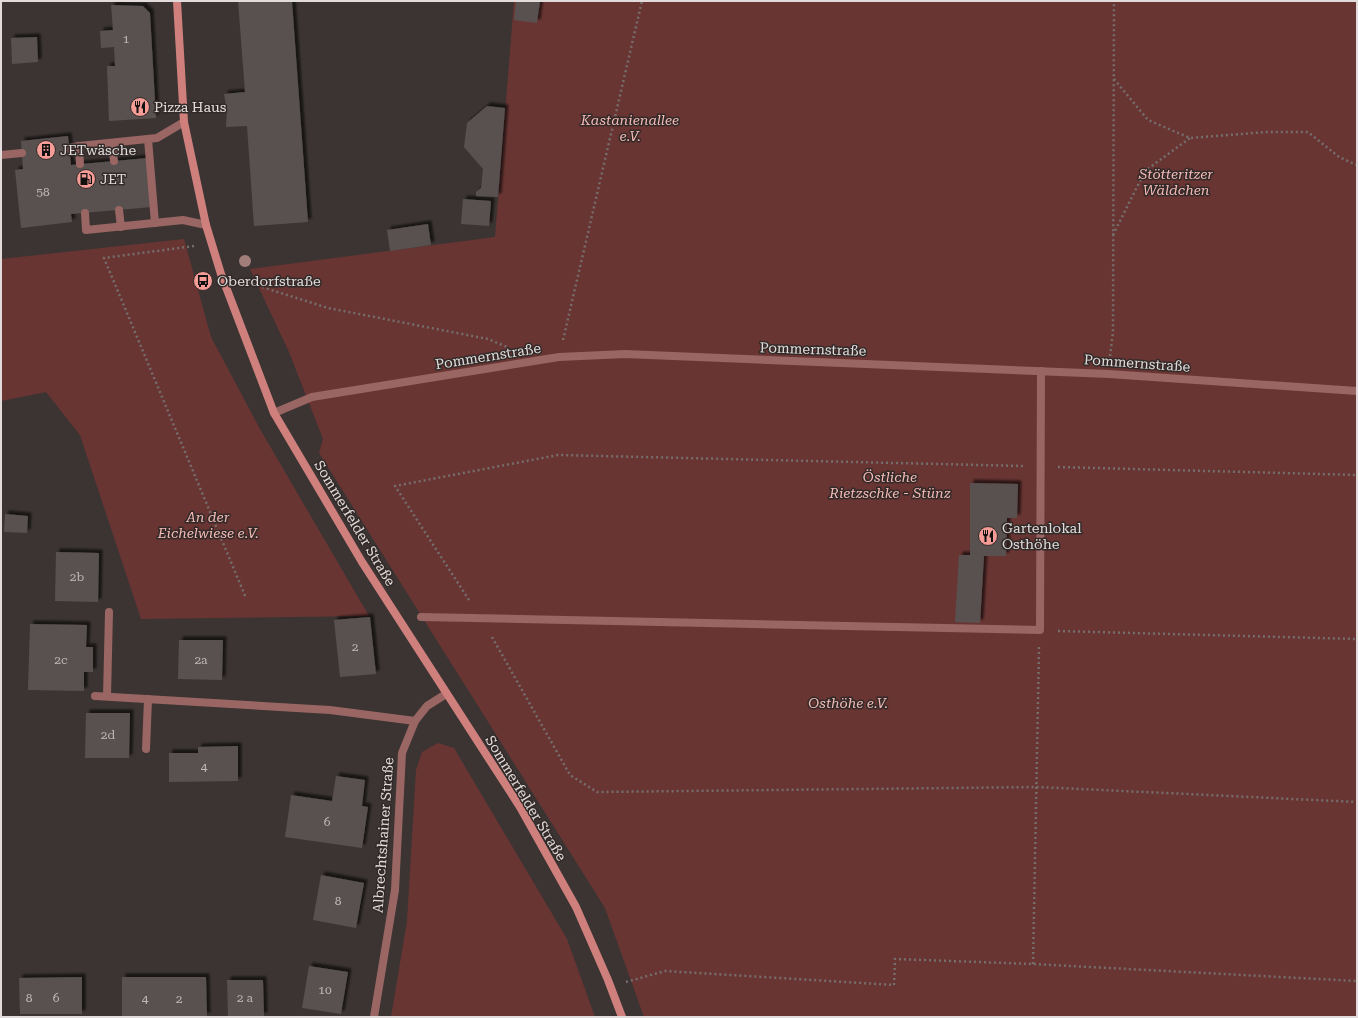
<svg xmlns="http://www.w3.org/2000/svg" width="1358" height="1018" viewBox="0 0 1358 1018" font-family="'Roboto Serif',serif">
<defs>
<filter id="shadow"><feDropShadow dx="3.5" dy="-3.5" stdDeviation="1" flood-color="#0009"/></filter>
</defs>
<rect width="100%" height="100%" fill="#3b3433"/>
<!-- green -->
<g fill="#693533">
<path d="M514,1H1357V1017H644L605,908L319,453L323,439L289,352L250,269L495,237Z"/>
<path d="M184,239L211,337L260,429L369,616L141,619L80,435L46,392L1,401V259Z"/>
<path d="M438,743L454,748L567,939L595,1017H391L407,921L416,770L422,752Z"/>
</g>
<!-- building -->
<g fill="#595150" filter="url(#shadow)">
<path d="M238,1H292L308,222L254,226L247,126L226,127L227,111L224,94L245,92Z"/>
<path d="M516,1H540L537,23L514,20Z"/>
<path d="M111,5L143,6L150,13L156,118L109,121L107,66H115L114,47L101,48L100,31L113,30Z"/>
<path d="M37,37L38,62L12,64L11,38Z"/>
<path d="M487,106L505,108L498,197L476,196V192L481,188L483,169L464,147L467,123Z"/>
<path d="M68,136L71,165L147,158L152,207L71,214L72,222L21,228L15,170L23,169L21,141Z"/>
<path d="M463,199L491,201L489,226L461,224Z"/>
<path d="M428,224L431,245L390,251L387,230Z"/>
<path d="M970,483L1018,484L1017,518H1007L1006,556H984L980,623L955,622L959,555H970Z"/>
<path d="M5,514L28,516L27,533L4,532Z"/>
<path d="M56,552L99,553L98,602L55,601Z"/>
<path d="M370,617L376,674L340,677L334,620Z"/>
<path d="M30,624L87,625L86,647H93V672H84V691L28,690Z"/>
<path d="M179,640H223L222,680L178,679Z"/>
<path d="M86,713H130L129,758H85Z"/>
<path d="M238,746V781L169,782V753H198V747Z"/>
<path d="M336,776L365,780L362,806L368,807L362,848L285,837L291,795L332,801Z"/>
<path d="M321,875L364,883L356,928L313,920Z"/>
<path d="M309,966L348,972L341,1014L302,1008Z"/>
<path d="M82,977V1014H20L19,978Z"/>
<path d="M122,977H206L207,1016L122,1017Z"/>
<path d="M227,980H263L264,1016L228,1017Z"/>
</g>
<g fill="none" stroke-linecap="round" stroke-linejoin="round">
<!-- path -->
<g stroke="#756e6d" stroke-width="2.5" stroke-dasharray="2 3" stroke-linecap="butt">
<path d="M1114,79L1148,120L1190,138L1267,132H1308L1339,157L1357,165"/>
<path d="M1113,235L1145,171L1190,138"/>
<path d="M194,246L104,258L246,598"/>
<path d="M243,281L328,308L488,339L507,347"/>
<path d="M563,340L642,1"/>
<path d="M1110,356L1113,332L1114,1"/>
<path d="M1058,467L1357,475"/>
<path d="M469,600L395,486L558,455L1023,466"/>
<path d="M1058,631L1357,639"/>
<path d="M492,637L570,775L597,792L1038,787L1357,802"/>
<path d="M1033,964L1039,647"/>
<path d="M626,982L665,971L894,985L895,959L1033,964L1357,981"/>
</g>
<!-- lane -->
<g stroke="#996663" stroke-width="8">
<path d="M148,139L155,223"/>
<path d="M112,143L114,161"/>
<path d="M69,148L79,146"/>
<path d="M1,155L22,153"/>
<path d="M80,164L79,146L157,138L184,122"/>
<path d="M119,210L121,227"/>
<path d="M85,213L86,230L183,220L206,225"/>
<path d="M421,617L1040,630L1041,371"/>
<path d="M95,696L330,710L415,721"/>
<path d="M107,696L109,612"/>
<path d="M146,749L148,699"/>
</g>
<!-- street -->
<g stroke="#996663" stroke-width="8">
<path d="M274,413L312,397L559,357L625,354L1109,374L1357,391"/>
<path d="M374,1017L395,890L402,753L415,721L427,706L446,694"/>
</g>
<!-- secondary -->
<path stroke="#cf807c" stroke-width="8" d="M177,1L184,122L206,225L221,274L274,413L362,562L520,807L576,907L608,980L622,1017"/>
</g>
<!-- trees -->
<circle fill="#a17e7a" cx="245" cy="261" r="6"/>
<!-- icons -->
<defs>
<g id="restaurant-disc" transform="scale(1)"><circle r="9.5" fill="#f59c96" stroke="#312a29"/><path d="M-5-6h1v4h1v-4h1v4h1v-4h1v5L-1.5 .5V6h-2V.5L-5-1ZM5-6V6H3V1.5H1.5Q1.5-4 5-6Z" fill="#111"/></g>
<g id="building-disc" transform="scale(1)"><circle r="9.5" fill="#f59c96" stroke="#312a29"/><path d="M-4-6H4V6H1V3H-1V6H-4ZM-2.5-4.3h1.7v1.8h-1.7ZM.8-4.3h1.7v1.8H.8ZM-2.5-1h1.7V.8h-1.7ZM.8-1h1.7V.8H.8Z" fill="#111"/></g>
<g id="fuel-disc" transform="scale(1)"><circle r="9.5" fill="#f59c96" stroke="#312a29"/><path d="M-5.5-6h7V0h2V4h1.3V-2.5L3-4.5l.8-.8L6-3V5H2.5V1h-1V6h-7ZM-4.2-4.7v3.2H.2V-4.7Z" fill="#111"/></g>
<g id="bus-disc" transform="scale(1)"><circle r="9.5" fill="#f59c96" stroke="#312a29"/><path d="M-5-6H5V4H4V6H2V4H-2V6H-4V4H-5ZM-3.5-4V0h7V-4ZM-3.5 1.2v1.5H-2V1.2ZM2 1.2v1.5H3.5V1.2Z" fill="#111"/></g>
</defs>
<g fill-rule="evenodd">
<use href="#restaurant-disc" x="140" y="107"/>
<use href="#building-disc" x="46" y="150"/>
<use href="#fuel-disc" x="86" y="179"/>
<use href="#bus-disc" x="203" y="281"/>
<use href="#restaurant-disc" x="988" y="536"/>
</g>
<g text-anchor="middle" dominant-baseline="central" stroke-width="3" stroke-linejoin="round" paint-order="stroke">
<!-- number labels -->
<g font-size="12" fill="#bfb9b8">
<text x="126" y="39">1</text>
<text x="43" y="192">58</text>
<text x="77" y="577">2b</text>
<text x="355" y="647">2</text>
<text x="61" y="660">2c</text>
<text x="201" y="660">2a</text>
<text x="108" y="735">2d</text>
<text x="204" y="767">4</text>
<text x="327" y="822">6</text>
<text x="338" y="901">8</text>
<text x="325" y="990">10</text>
<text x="29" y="998">8</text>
<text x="56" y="998">6</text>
<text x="245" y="998">2 a</text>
<text x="145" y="999">4</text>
<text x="179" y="999">2</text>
</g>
<!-- poi labels -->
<g font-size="14" fill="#e1dcdb" stroke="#312a29" text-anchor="start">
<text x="154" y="107">Pizza Haus</text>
<text x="60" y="150">JETwäsche</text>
<text x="100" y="179">JET</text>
<text x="217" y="281">Oberdorfstraße</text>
<text x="1002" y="528">Gartenlokal<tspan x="1002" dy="16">Osthöhe</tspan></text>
</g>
<!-- park labels -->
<g font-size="14" font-style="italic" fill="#f5bab5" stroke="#312a29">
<text x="630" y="120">Kastanienallee<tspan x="630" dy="16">e.V.</tspan></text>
<text x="1176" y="174">Stötteritzer<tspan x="1176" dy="16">Wäldchen</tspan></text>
<text x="890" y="477">Östliche<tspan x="890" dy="16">Rietzschke - Stünz</tspan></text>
<text x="208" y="517">An der<tspan x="208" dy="16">Eichelwiese e.V.</tspan></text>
<text x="848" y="703">Osthöhe e.V.</text>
</g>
<!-- street labels -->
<g font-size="14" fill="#e1dcdb" stroke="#312a29">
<text transform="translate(813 349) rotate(2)">Pommernstraße</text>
<text transform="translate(488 356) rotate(-9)">Pommernstraße</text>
<text transform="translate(1137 363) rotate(4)">Pommernstraße</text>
<text transform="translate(355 523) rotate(59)">Sommerfelder Straße</text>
<text transform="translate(526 798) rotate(59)">Sommerfelder Straße</text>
<text transform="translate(383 835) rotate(-86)">Albrechtshainer Straße</text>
</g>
</g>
<!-- border -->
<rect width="1358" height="1018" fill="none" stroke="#e1dcdb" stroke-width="4"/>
</svg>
